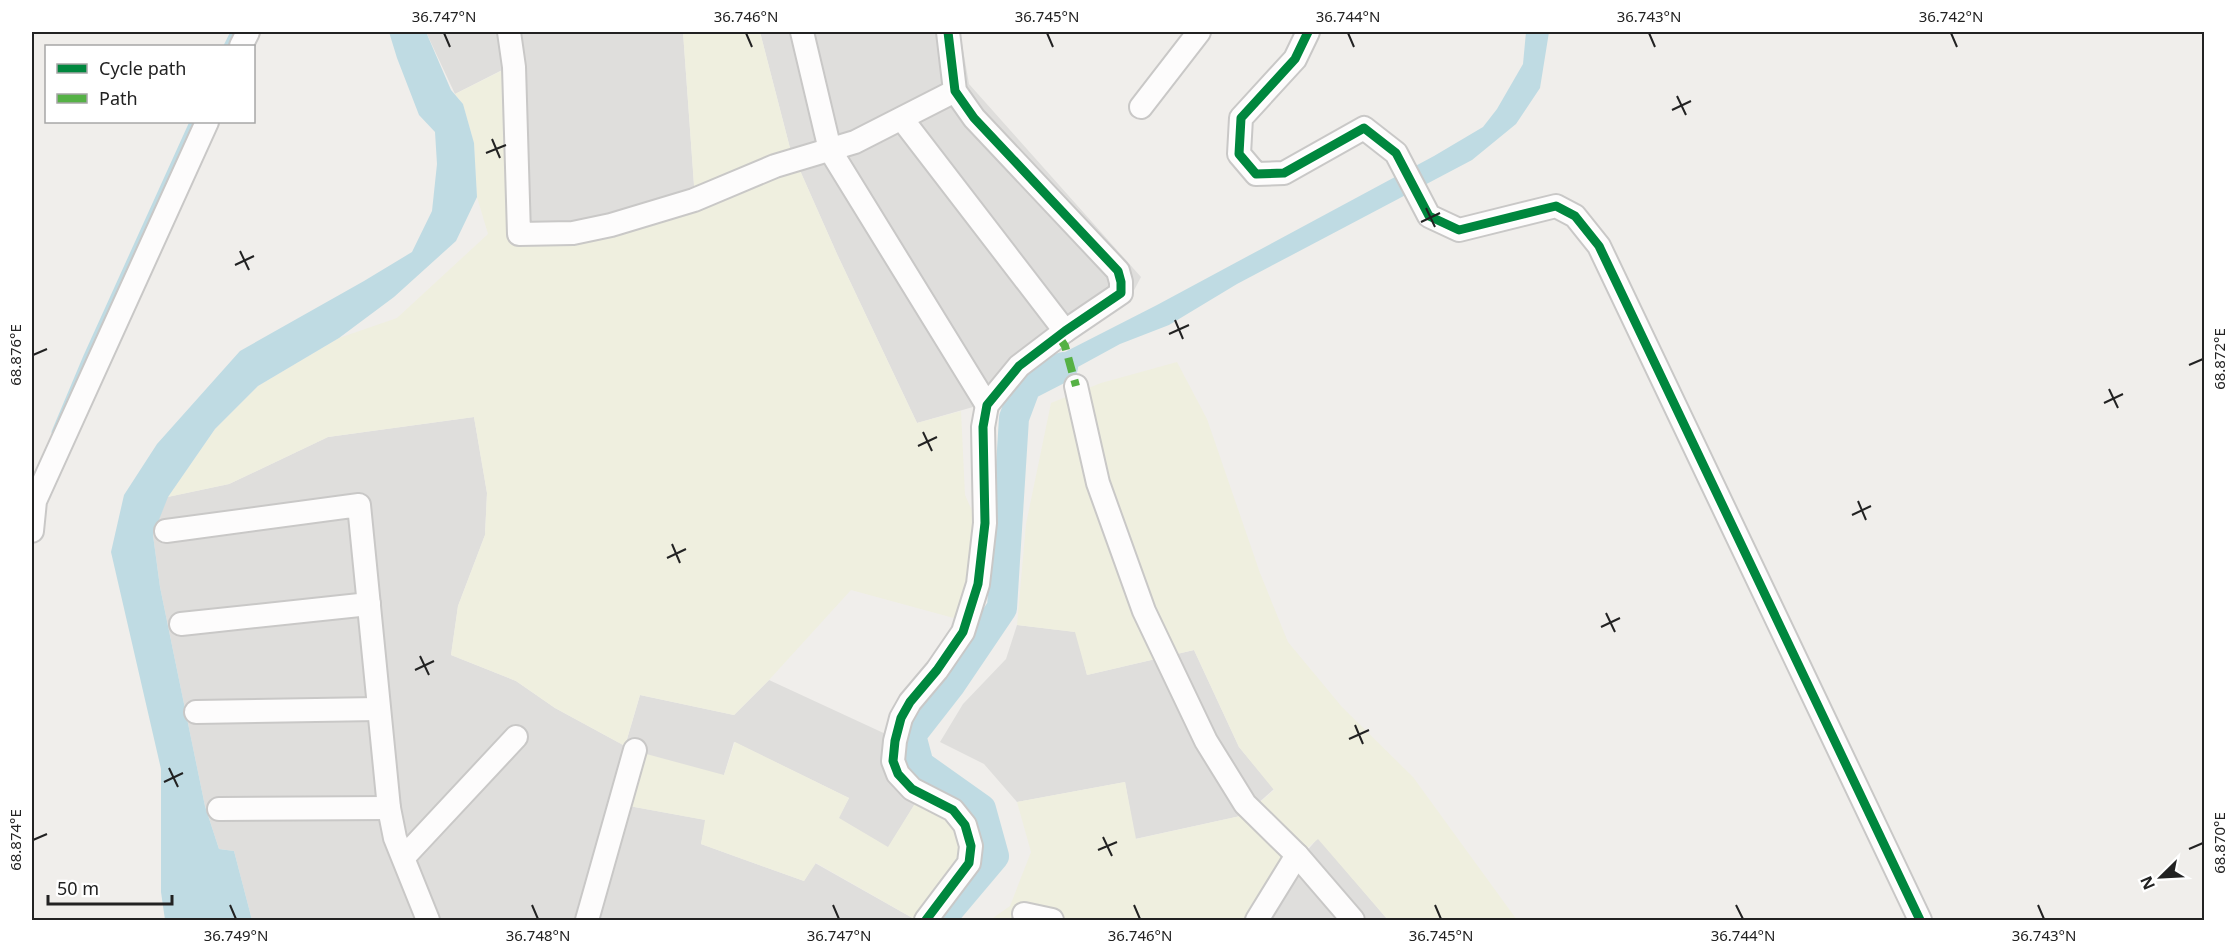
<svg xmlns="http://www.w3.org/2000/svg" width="2236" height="952" viewBox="0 0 2236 952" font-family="'Noto Sans',sans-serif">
<rect width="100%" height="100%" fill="#f0eeeb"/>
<!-- residential -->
<g fill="#dfdedc">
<path d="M426,32H683L695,199L519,232L512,65L455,94Z"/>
<path d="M760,32H960L969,84L1141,277L1130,298L980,405L917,423L837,254L790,148Z"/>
<path d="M474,417L487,493L485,535L458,606L451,655L516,681L555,708L625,746L640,695L734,715L769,680L890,736L884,762L924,789L888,848L838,818L849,798L734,742L724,775L629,806L706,820L701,844L804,881L815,863L916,920H252L234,851L219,849L205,806L160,587L153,535L167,497L229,484L328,437Z"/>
<path d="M1017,625L1076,632L1087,675L1194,650L1239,747L1274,789L1245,815L1135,839L1125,782L1017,802L984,764L940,742L963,704L1006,659Z"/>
<path d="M1318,838L1388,920H1259L1298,861Z"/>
</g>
<!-- farmland -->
<g fill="#efefdf">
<path d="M683,32H760L790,148L837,254L917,423L961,411L965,495L977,522L961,620L851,590L769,680L734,715L640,695L625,746L555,708L516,681L451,655L458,606L485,535L487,493L474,417L328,437L229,484L168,497L215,429L258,386L339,338L397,318L488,234L477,197L474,143L463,104L455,94L513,65L519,231H583L695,199Z"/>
<path d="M1177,362L1207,419L1260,573L1288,642L1342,707L1413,777L1517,920H1388L1318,839L1306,849L1298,861L1259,920H990L1010,906L1031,852L1017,802L1125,782L1136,839L1245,815L1274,790L1239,747L1194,650L1087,675L1075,632L1017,625L1026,524L1051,403L1101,383Z"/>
<path d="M735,742L849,798L839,818L888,847L924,789L967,837L959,865L916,920L816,863L804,881L701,844L705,820L629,806L639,752L724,775Z"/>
</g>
<!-- water -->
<g fill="#bfdbe3">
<path d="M389,32H426L451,90L463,104L474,143L477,197L456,241L394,297L339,338L258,386L215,429L168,497L153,535L160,587L205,806L219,849L234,851L252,920H165L161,892V769L111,552L124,495L157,444L240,351L364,281L412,252L432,211L437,164L435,132L419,115L397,58Z"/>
<path d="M1526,32H1549L1540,88L1516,124L1472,160L1237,284L1169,325L1120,344L1043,386H1026L1033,371L1061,354L1157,305L1434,156L1483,127L1497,109L1523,64Z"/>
</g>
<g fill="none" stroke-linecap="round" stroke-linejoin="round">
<!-- stream -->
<g stroke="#bfdbe3" stroke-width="5">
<path d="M226,46L233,32"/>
<path d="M54,432L86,356L192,122"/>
</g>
<!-- river -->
<path stroke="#bfdbe3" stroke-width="30" d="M940,920L994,856L981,809L919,765L911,735L950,685L1002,608L1014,418L1026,386L1063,367"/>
<!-- minor casing -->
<g stroke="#c9c8c7" stroke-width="26">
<g id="minor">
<path d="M509,32L514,67L519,234L573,233L611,225L694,200L775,166L855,142L955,91"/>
<path d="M802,32L830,150L987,405"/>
<path d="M1308,32L1295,59L1241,118L1239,154L1256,174L1284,173L1364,128L1396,153L1429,216L1459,230L1556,206L1575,216L1599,246L1920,920"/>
<path d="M241,46L248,32"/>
<path d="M1141,107L1199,32"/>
<path d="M902,119L1065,331"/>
<path d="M1076,386L1098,483L1144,611L1206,741L1245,804L1297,855L1353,920"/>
<path d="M32,531L35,501L207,122"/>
<path d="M166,531L359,505L389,808L395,838L428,920"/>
<path d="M181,624L369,604"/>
<path d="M196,712L378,709"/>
<path d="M219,809L389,808"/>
<path d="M404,857L516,737"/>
<path d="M1024,914L1052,920"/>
<path d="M587,920L635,750"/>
<path d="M926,920L969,863L971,846L965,825L953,810L912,789L898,774L893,761L895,741L901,718L910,702L937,670L963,632L978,584L985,523L983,427L987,405L1019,366L1065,331L1121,293V282L1118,271L974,118L955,91L948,32"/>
<path d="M1257,920L1297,855"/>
</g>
</g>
<!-- minor -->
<use href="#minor" stroke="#fdfcfc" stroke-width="22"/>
<!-- quiet -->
<path stroke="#55b145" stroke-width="8" stroke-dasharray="15 8" stroke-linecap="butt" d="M1059,337L1065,346L1076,386"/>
<!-- cycleway casing -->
<g stroke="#fff" stroke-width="13">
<g id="cycleway">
<path d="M1308,32L1295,59L1241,118L1239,154L1256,174L1284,173L1364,128L1396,153L1429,216L1459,230L1556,206L1575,216L1599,246L1920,920"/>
<path d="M926,920L969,863L971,846L965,825L953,810L912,789L898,774L893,761L895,741L901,718L910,702L937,670L963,632L978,584L985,523L983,427L987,405L1019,366L1065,331L1121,293V282L1118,271L974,118L955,91L948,32"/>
</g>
</g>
<!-- cycleway -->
<use href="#cycleway" stroke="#00873e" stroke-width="9"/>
</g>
<!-- ticks -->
<path fill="none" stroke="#222" stroke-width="2" d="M444,33L450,47M746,33L752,47M1047,33L1053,47M1348,33L1354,47M1649,33L1655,47M1951,33L1957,47M1677,96L1686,115M1672,110L1691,101M492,139L500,158M486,153L506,145M1426,208L1435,227M1421,222L1440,213M240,251L249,270M235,265L254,256M1175,320L1183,339M1169,334L1189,325M33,355L47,349M2189,365L2203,359M2109,389L2118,408M2104,403L2123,394M923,432L932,451M918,446L937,437M1858,501L1866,520M1852,515L1871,506M672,544L680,563M667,558L686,549M1606,613L1615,632M1601,627L1620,618M420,656L429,675M415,670L434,661M1355,725L1363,744M1349,739L1369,730M169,768L178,787M164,782L183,773M1103,837L1112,856M33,840L47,834M2189,849L2203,843M1098,850L1117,842M230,905L236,919M532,905L538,919M833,905L839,919M1134,905L1140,919M1435,905L1441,919M1736,905L1743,919M2038,905L2044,919"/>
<!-- border -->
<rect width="2236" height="952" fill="none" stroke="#ffffff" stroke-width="66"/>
<!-- legend -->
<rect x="45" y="45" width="210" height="78" fill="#ffffff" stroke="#a7a7a7" stroke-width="1.5"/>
<rect x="57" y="64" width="30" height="9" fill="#00873e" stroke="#a7a7a7" stroke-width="1.5"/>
<text x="99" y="75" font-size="18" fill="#222222">Cycle path</text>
<rect x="57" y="94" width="30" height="9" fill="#55b145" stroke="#a7a7a7" stroke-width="1.5"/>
<text x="99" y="105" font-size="18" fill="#222222">Path</text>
<!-- north arrow -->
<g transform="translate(2161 877) rotate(246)" stroke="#ffffff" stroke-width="4.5" paint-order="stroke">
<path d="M0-4.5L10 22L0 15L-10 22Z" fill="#222222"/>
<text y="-9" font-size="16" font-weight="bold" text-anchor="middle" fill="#222222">N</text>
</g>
<!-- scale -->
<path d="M48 895v9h124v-9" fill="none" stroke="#222222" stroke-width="3"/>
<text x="57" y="895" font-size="18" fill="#222222" stroke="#ffffff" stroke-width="4.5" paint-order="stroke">50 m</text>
<rect x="33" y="33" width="2170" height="886" fill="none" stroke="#222" stroke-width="2"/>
<g font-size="15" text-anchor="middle" fill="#222">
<text x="444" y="22">36.747°N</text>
<text x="746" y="22">36.746°N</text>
<text x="1047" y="22">36.745°N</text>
<text x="1348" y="22">36.744°N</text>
<text x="1649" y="22">36.743°N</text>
<text x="1951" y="22">36.742°N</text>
<text transform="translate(16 355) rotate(-90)" y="5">68.876°E</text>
<text transform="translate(2220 359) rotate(-90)" y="5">68.872°E</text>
<text transform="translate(16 840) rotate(-90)" y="5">68.874°E</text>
<text transform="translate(2220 843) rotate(-90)" y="5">68.870°E</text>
<text x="236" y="941">36.749°N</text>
<text x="538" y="941">36.748°N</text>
<text x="839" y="941">36.747°N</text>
<text x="1140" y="941">36.746°N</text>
<text x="1441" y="941">36.745°N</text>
<text x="1743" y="941">36.744°N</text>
<text x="2044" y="941">36.743°N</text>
</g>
</svg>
